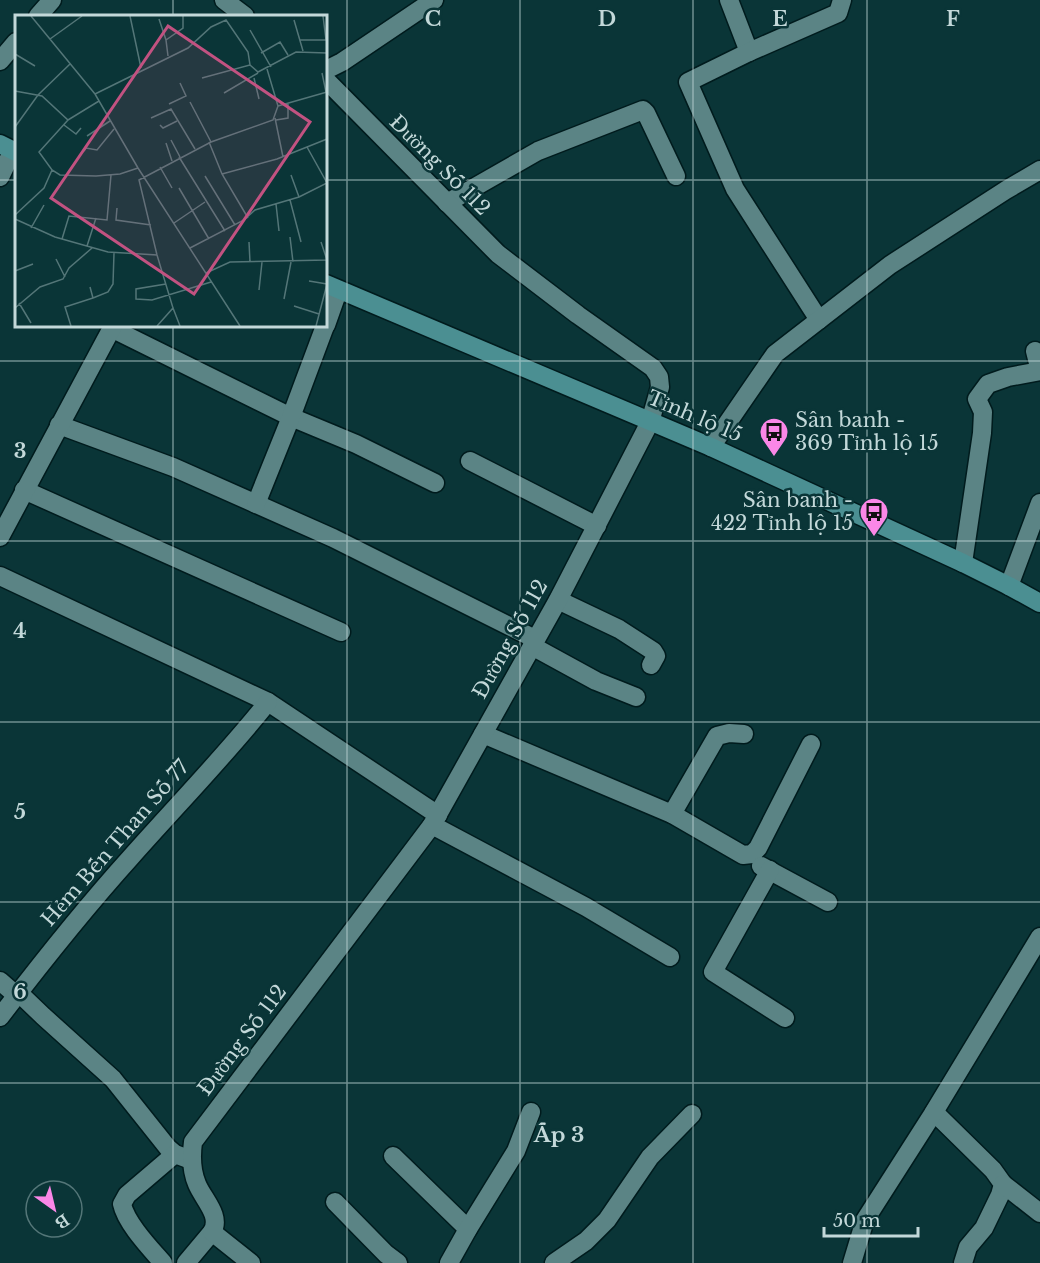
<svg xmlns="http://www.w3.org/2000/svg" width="1040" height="1263" viewBox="0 0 1040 1263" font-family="'Libre Baskerville',serif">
<rect width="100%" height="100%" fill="#0a3537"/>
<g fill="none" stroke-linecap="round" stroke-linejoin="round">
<!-- minor casing -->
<g stroke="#001b1d" stroke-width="21">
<g id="minor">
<path d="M224,0L245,16"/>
<path d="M729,0L749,52"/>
<path d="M38,16L52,0"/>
<path d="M0,61L16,42"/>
<path d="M326,70L342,62L434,0"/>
<path d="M0,177L13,150"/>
<path d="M447,203L538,151L643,110L646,113L676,176"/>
<path d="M819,320L735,189L688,82L749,52L838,13L842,0"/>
<path d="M326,325L338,291"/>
<path d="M111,328L291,417L356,444L435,483"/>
<path d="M1035,351L1040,371"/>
<path d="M59,425L173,467L333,538L535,639"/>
<path d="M711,447L775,354L890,265L1006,190L1040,170"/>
<path d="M470,461L597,526"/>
<path d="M24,490L341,632"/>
<path d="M256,504L291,417L325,326"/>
<path d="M0,537L113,326"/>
<path d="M963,563L982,433L983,412L977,399L988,384L1008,377L1040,371"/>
<path d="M0,576L268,702L438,815"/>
<path d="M1009,586L1040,503"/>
<path d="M558,600L619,629L653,651L656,656L651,665"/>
<path d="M532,646L596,681L636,697"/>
<path d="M483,734L672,814L743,855L752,854L758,848L811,744"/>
<path d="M672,814L717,736L729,733L744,734"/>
<path d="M432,825L586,907L670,957"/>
<path d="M761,866L828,902"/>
<path d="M770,870L713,972L785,1018"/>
<path d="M0,981L16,995"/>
<path d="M18,992L43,1016L113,1079L168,1148L175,1154L191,1160"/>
<path d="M0,1017C42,962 85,908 131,857C177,805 225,756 268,702"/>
<path d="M934,1112L993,1170L1003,1184L1000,1195L984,1228L968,1247L963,1263"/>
<path d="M393,1156L468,1229"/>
<path d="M1003,1184L1040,1213"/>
<path d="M335,1202L386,1254L398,1263"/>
<path d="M163,1263C150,1248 126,1223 122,1204L127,1195L175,1154"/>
<path d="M186,1263L212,1232"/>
<path d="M251,1263L212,1232C222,1216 203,1199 197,1184C191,1170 191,1157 193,1142L432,825L558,600L650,422L660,387L659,377L653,368L578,315L498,254L326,80"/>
<path d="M449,1263L468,1229L516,1151L531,1112"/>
<path d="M554,1263L586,1241L607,1220L650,1157L692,1114"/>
<path d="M852,1263L865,1220L934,1112L1040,937"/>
</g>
</g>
<!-- major casing -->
<g stroke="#001b1d" stroke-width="21">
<g id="major">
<path d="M0,144L16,152"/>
<path d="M326,284L711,447L963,563L1009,586L1040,603"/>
</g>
</g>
<!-- minor -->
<use href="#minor" stroke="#5b8485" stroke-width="18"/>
<!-- major -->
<use href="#major" stroke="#4b8f92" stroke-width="18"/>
</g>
<!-- grid -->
<path fill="none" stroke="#c3d8d9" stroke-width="1.5" stroke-opacity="0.55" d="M173,0V16M347,0V1263M520,0V1263M693,0V1263M867,0V1263M0,180H16M326,180H1040M173,326V1263M0,361H1040M0,541H1040M0,722H1040M0,902H1040M0,1083H1040"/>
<!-- icons -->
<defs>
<g id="bus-pin" transform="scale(1.5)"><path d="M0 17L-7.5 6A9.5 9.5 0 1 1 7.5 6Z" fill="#fa87e7" stroke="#0a3537"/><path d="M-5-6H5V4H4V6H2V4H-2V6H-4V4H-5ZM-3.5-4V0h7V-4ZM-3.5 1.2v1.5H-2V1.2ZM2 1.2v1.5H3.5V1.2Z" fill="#111"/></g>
</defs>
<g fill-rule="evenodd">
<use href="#bus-pin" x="774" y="432"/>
<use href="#bus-pin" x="874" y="512"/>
</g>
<g text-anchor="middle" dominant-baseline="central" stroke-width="5" stroke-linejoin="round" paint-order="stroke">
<!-- street labels -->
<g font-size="20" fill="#c3d8d9" stroke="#0a3537">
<text transform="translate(440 165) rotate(45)">Đường Số 112</text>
<text transform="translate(695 416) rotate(23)">Tỉnh lộ 15</text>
<text transform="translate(510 639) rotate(-61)">Đường Số 112</text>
<text transform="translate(115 843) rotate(-49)">Hẻm Bến Than Số 77</text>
<text transform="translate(242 1040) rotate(-53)">Đường Số 112</text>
</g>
<!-- poi labels -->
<g font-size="20" fill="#c3d8d9" stroke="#0a3537" text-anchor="start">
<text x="795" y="420">Sân banh -<tspan x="795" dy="23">369 Tỉnh lộ 15</tspan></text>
<text x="853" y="500" text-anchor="end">Sân banh -<tspan x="853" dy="23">422 Tỉnh lộ 15</tspan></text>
</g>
<!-- neighbourhood labels -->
<g font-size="21" font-weight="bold" fill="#c3d8d9" stroke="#0a3537">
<text x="559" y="1135">Ấp 3</text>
</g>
</g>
<!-- overview -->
<g transform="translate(15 15)">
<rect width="312" height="312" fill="#0a3537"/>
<path fill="none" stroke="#547678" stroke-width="1.5" d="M16,1L80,79L123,153L225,311M115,1L126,53M144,4L151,25M279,5L288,36M235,15L256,52M35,24L67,1M285,25H311L308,1M246,38L265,27L273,40M0,39L20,51M153,41L151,25L168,13V1M235,50L243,57L281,37L312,38M307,58L311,77M239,63L244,84M0,76L27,81L53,105L84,86M209,78L243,58M80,79L173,33L196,12L211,5L233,37L235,50L187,63M175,87L196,127M154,89L171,81L165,68M263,91L312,77M136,103L156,94L180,134M260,103L268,142M53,105L24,137L37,155L45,160L81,161L105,159L123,153M261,105L273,103V88M49,110L61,119L66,113M145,110L148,113L162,106M0,112L23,80L55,49M72,121L95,106M156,125L165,142M194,127L207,159L233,203M151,128L157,146M69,136L71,133L82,135L99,114M164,142L210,216M145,152L157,173M207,159L262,144L312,124M276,160L284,182M190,161L220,210M164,173L194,224M275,185L286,227M261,189L264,216M102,193L101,205L136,210M0,200L29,173L37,155M0,204L40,222L93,237L142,240L158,293L142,311M159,208L190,187M16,213L29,190M275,222L278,247M47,224L54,201L92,205L96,160M234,227L235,247M306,227L312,245M72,231L81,203M175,233L229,205L240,195L284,182L312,168L292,132M142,240L124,165L196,127L258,105L263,91L252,54M41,244L50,262M0,256L18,249M191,258L215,247L312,245M294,266L312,269M151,269L121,274V284L137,285L196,267M244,275L247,247M78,283L93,277L98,269L99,238M269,284L276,247M4,288L16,308M279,291L304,299M0,293L25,272L48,264L54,253L77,233M158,293L165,311M56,311L50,292L78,283L75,272M301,311L312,269"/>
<path fill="#c25281" fill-opacity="0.15" stroke="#c25281" stroke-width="3" d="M153,11L295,107L179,279L36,183Z"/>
<rect width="312" height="312" fill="none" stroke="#c3d8d9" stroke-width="3"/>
</g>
<g font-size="20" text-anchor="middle" font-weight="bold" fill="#c3d8d9" stroke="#0a3537" stroke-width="5" stroke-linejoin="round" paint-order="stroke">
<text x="433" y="26">C</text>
<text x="607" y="26">D</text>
<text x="780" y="26">E</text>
<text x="953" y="26">F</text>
<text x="20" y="458">3</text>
<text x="20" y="638">4</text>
<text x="20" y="819">5</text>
<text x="20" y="999">6</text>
</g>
<!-- north arrow -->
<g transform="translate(54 1209) rotate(146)"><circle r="28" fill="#0a3537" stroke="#547678" stroke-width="1.5"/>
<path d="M0-4.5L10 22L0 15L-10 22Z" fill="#fa87e7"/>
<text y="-9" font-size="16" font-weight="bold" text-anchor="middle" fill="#c3d8d9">B</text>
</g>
<!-- scale -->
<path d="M824 1227v9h94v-9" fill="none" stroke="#c3d8d9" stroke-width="3"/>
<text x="833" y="1227" font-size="18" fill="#c3d8d9" stroke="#0a3537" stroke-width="4.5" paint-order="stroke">50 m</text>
</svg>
